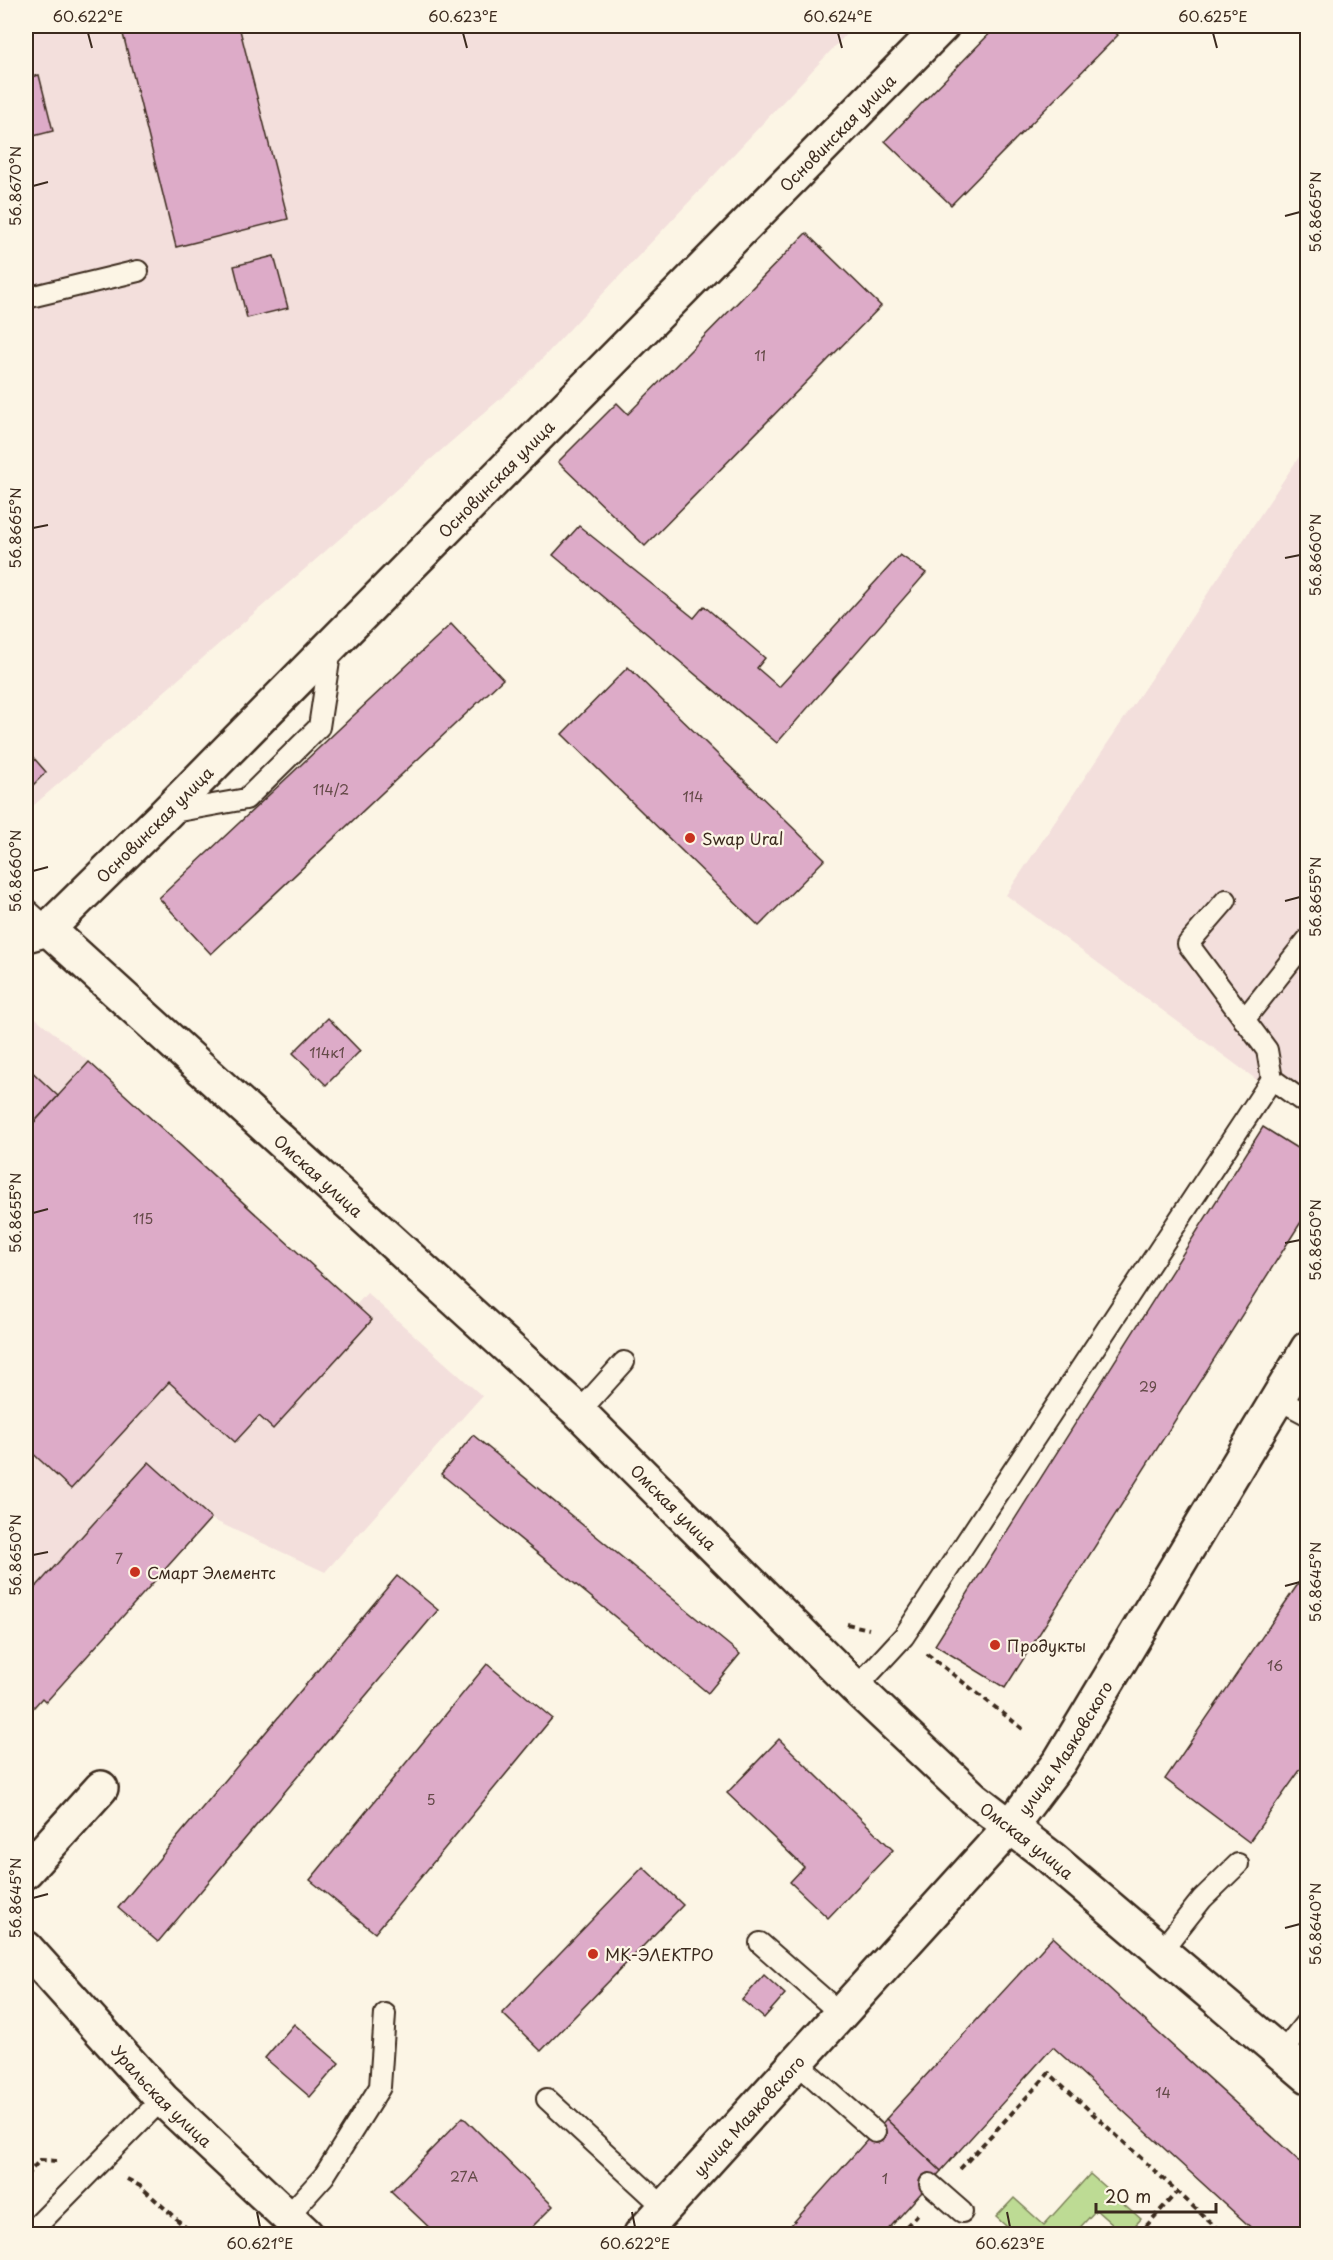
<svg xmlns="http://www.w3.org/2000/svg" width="1333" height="2260" viewBox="0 0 1333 2260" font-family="'Playpen Sans',sans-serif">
<rect width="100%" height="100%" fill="#fcf5e5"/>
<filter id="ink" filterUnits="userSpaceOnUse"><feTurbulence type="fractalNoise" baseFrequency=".0167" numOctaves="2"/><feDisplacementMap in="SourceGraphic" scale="12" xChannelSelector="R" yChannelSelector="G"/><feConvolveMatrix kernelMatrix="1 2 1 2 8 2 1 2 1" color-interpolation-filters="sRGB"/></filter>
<g filter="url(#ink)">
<!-- built -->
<g fill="#f3dfdc">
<path d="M26,26H854L523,379L26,812Z"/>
<path d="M1307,445V1117L1006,895Z"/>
<path d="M26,1010L89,1062L356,1305L367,1293L482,1396L325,1572L211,1519L46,1702L41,1698L26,1716Z"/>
</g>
<!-- green -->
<path fill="#bddb94" stroke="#7c8259" stroke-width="1.5" d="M1090,2174L1141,2219L1127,2234H1123L1096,2210L1074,2234H1015L996,2217L1014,2198L1044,2225Z"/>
<!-- building -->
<g fill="#ddabc8" stroke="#3b2a1e" stroke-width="1.5">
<path d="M121,26H239L288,219L176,247Z"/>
<path d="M997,26H1108L1118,35L951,205L885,141Z"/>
<path d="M39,75L53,131L26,138V78Z"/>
<path d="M806,233L881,306L645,546L558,462L617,403L628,414Z"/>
<path d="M274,256L288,308L247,318L234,266Z"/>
<path d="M579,526L694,618L704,606L765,658L757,668L779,687L900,555L926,573L777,743L553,555Z"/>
<path d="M451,624L503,679L211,954L159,898Z"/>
<path d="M628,667L825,859L759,926L562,734Z"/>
<path d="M26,749L46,772L26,792Z"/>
<path d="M328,1018L360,1051L326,1085L293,1053Z"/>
<path d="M89,1062L372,1320L273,1429L259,1416L235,1442L169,1382L71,1489L26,1447V1131Z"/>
<path d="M26,1066L58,1096L26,1131Z"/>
<path d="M1263,1127L1308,1155V1211L1005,1688L935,1645Z"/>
<path d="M473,1435L740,1654L708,1693L441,1474Z"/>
<path d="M149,1462L211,1518L46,1702L42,1698L26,1716V1598Z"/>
<path d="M1307,1571L1308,1759L1249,1842L1165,1779Z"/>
<path d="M397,1576L438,1610L158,1942L118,1908Z"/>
<path d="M487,1664L552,1718L375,1933L310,1880Z"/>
<path d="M779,1739L893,1850L828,1918L790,1882L804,1867L727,1793Z"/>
<path d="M643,1867L683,1905L541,2051L502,2013Z"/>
<path d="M1053,1937L1308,2169V2234H1258L1053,2047L941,2171L886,2119Z"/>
<path d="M764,1975L785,1994L764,2018L742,2000Z"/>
<path d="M294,2024L339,2063L310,2097L265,2058Z"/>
<path d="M463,2117L553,2206L525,2234H436L391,2191Z"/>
<path d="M886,2119L941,2171L884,2234H783Z"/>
</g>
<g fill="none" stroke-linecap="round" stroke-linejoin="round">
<!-- service casing -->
<g stroke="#3b2a1e" stroke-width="24">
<g id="service">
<path d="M26,298L138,271"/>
<path d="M168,813L246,799L319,727L331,648"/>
<path d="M1226,900L1188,944L1267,1050L1272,1079"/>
<path d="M26,909L48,929"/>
<path d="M1244,1020L1308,939"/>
<path d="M1276,1398L1308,1415"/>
<path d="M579,1412L624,1362"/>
<path d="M856,1688L904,1636L1272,1079L1308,1105"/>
<path d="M760,1943L840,2013"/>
<path d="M1161,1951L1202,1899L1238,1864"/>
<path d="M1282,2053L1308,2020"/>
<path d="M796,2062L875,2132"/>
<path d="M547,2099L665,2208"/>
<path d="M930,2184L962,2212"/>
<path d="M287,2217L324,2176L380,2087L385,2014"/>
<path d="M29,2234L162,2099"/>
</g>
</g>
<!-- minor casing -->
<g stroke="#3b2a1e" stroke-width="38">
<g id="minor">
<path id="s1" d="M48,929L579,1412L856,1688L973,1798L1050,1857L1308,2076"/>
<path id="s2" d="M26,935L48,929L165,814L942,26"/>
<path d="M26,1871L101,1788"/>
<path id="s3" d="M26,1948L162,2099L306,2234"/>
<path id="s4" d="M641,2234L1010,1827L1060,1761L1308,1348"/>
</g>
</g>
<!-- path -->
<g stroke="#3b2a1e" stroke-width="4" stroke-dasharray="6 4.5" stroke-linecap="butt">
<path d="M847,1624L869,1629"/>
<path d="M927,1654L1023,1729"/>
<path d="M960,2169L1049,2073L1223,2234"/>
<path d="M26,2176L40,2160L58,2161"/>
<path d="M127,2179L140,2186L193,2234"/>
<path d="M899,2234L918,2214"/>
<path d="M1139,2234L1176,2193"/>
</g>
<!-- service -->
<use href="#service" stroke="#fcf5e5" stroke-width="20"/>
<!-- minor -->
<use href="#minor" stroke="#fcf5e5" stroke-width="33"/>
</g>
</g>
<!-- ticks -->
<path fill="none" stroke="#3b2a1e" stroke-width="2" d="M88,33L92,48M463,33L467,48M838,33L842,48M1213,33L1217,48M33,186L48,182M1285,216L1300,212M33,528L48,525M1285,558L1300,555M33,871L48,867M1285,901L1300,897M33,1213L48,1209M1285,1243L1300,1240M33,1555L48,1552M1285,1586L1300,1582M33,1898L48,1894M1285,1928L1300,1924M257,2212L260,2227M632,2212L635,2227M1007,2212L1010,2227"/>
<!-- markers -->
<g fill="#c8321e" stroke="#fcf5e5" stroke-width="2">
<circle cx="690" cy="838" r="6"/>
<circle cx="135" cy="1572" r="6"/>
<circle cx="995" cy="1645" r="6"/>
<circle cx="593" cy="1954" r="6"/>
</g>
<g text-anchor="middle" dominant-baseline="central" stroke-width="4.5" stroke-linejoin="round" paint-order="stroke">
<!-- number labels -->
<g font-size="14" fill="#644a48">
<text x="760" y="355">11</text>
<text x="331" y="789">114/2</text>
<text x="693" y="796">114</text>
<text x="327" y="1052">114к1</text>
<text x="143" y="1218">115</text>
<text x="1148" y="1386">29</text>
<text x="119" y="1558">7</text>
<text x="1275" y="1665">16</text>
<text x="431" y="1799">5</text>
<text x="1163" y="2092">14</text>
<text x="464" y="2176">27А</text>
<text x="885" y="2178">1</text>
</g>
<!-- street labels -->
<g font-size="16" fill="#3b2a1e" stroke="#fcf5e5">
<text stroke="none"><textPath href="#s2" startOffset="1144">Основинская улица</textPath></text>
<text stroke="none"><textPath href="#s2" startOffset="658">Основинская улица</textPath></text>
<text stroke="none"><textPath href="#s2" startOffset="172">Основинская улица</textPath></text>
<text stroke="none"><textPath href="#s1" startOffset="366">Омская улица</textPath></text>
<text stroke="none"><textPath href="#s1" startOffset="852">Омская улица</textPath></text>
<text stroke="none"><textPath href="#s4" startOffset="646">улица Маяковского</textPath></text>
<text stroke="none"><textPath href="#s1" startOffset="1338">Омская улица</textPath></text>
<text stroke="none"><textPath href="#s3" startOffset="201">Уральская улица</textPath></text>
<text stroke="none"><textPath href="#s4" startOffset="160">улица Маяковского</textPath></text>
</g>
<!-- poi labels -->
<g font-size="16" fill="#3b2a1e" stroke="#fcf5e5" text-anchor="start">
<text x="702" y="838">Swap Ural</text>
<text x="147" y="1572">Смарт Элементс</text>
<text x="1007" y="1645">Продукты</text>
<text x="605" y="1954">МК-ЭЛЕКТРО</text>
</g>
</g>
<!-- margin -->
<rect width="1333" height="2260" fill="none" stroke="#fcf5e5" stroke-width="66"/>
<!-- scale -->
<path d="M1096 2203v9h120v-9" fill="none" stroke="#3b2a1e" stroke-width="3"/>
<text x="1105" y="2203" font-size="18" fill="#3b2a1e" stroke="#fcf5e5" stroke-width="4.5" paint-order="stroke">20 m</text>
<rect x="33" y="33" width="1267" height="2194" fill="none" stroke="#3b2a1e" stroke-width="2"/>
<g font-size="15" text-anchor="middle" fill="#3b2a1e">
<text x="88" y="22">60.622°E</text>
<text x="463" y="22">60.623°E</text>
<text x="838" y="22">60.624°E</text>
<text x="1213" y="22">60.625°E</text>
<text transform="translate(16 186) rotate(-90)" y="5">56.8670°N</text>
<text transform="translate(1316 212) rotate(-90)" y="5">56.8665°N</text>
<text transform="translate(16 528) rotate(-90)" y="5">56.8665°N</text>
<text transform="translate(1316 555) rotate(-90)" y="5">56.8660°N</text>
<text transform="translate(16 871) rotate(-90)" y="5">56.8660°N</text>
<text transform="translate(1316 897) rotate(-90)" y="5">56.8655°N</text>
<text transform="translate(16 1213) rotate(-90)" y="5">56.8655°N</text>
<text transform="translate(1316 1240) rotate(-90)" y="5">56.8650°N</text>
<text transform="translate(16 1555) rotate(-90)" y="5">56.8650°N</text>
<text transform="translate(1316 1582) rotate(-90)" y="5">56.8645°N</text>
<text transform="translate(16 1898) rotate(-90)" y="5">56.8645°N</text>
<text transform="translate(1316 1924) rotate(-90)" y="5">56.8640°N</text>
<text x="260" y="2249">60.621°E</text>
<text x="635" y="2249">60.622°E</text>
<text x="1010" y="2249">60.623°E</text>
</g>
</svg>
